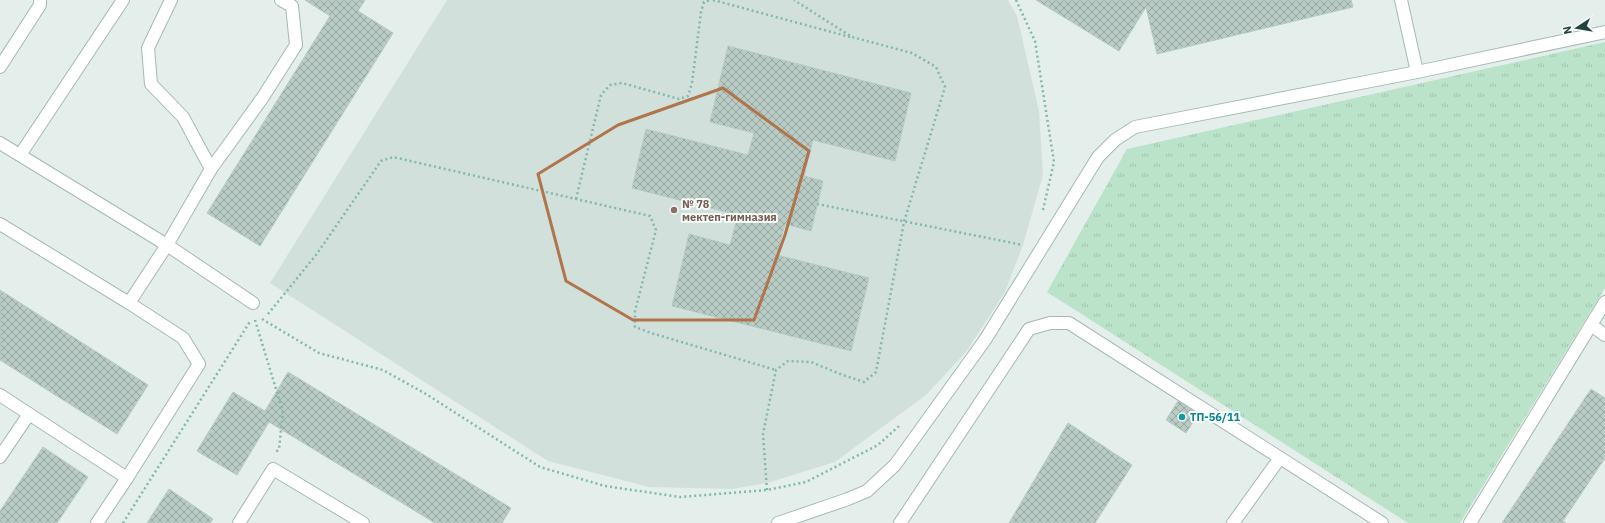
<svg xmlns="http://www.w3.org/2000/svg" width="1605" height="523" viewBox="0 0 1605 523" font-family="'IBM Plex Sans',sans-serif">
<defs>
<pattern id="grass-tufts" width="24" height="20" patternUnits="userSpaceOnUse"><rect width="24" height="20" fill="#bbe3ca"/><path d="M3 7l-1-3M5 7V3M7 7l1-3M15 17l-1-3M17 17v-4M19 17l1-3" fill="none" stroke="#a0c4af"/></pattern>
<pattern id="building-cross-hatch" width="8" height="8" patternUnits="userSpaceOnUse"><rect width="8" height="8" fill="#b9cbc5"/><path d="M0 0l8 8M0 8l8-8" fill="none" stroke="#96a6a1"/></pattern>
</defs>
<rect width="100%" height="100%" fill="#e4efec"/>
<!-- built -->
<path fill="#d2e0db" d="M447,0H1008L1017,16L1039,111L1043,175L1023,245L1005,292L966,352L926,395L835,462L767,483L732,489L649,487L548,461L270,283Z"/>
<!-- grass -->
<path fill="url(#grass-tufts)" d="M1605,42V288L1460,523H1408L1047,292L1127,149Z"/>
<!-- building -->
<g fill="url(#building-cross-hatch)" stroke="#b6cac4">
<path d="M305,0H365L358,11L393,33L260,246L207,213L330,16Z"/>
<path d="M1036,0H1351L1353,7L1157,54L1146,7L1119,51Z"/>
<path d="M728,46L911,93L895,161L813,140L804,176L823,181L811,231L785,224L777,255L869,278L851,351L672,306L689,234L730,245L738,215L632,188L646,129L748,155L754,133L710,122Z"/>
<path d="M0,290L148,385L117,434L0,360Z"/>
<path d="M288,372L511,508L502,523H435L269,422L237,475L197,451L233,392L265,411Z"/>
<path d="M1591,389L1605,398V458L1563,521L1566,523H1502Z"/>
<path d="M1178,401L1198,414L1186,433L1166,420Z"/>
<path d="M1068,423L1132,465L1095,523H1009Z"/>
<path d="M43,447L88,477L57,523H0V511Z"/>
<path d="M169,489L213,519L210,523H147Z"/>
</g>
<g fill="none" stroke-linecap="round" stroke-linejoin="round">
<!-- minor casing -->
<g stroke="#a6b8b4" stroke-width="14">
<g id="minor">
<path d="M171,0L148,48L151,84L183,117L211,169"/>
<path d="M1401,0L1417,72"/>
<path d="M0,67L40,5V0"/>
<path d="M0,143L167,245L253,303"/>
<path d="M20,155L123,0"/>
<path d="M0,224L129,303L183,338L199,364L127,478L97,523"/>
<path d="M129,303L167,245L211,169L263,97L296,45L292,6L281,0"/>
<path d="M1591,325L1605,335"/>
<path d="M0,395L127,478"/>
<path d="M0,457L29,414"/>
<path d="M239,523L273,469L363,523"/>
<path d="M778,523L848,499L867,491L895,465L985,340L1098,157L1115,140L1135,127L1417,72L1605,32"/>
<path d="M900,523L1029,329L1050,323H1069L1382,523"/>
<path d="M1233,523L1280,458"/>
<path d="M1470,523L1605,302"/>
</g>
</g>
<!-- path -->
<g stroke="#81b7ac" stroke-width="2.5" stroke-dasharray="2 3" stroke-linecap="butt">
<path d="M713,0L850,37"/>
<path d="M1016,0L1035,41L1054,162L1043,210"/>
<path d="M576,199L601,95L610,85L622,83L679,99L688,96L692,83L701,12L704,2L710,0"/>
<path d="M817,204L1023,245"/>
<path d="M268,314L316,255L381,161L393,157L650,216L656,230L635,311V327L651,333L776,370"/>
<path d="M262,319L319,353L383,370L426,394L540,467L605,486L680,497L767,490L806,482L878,445L899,426"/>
<path d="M255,320L283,412L279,449L276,452"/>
<path d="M767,490L763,434L776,370L788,361L811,362L840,374L864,382L876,372L904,222L945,87L936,67L912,53L852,37L794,0"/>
<path d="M123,523L251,320"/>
</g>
<!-- minor -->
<use href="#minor" stroke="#fff" stroke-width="12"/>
</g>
<!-- marked area -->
<path fill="none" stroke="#b1754b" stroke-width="3" stroke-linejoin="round" d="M723,88L809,151L785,235L754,320H633L566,281L538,174L618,125Z"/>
<!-- markers -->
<circle fill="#8d6e63" stroke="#f6fbf9" stroke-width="1.5" cx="674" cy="210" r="4"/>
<circle fill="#0f9aa8" stroke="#f6fbf9" stroke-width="1.5" cx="1182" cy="417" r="4"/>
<g text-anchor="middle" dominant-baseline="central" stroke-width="4" stroke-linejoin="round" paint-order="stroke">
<!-- education labels -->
<g font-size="11" font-weight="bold" fill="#785e54" stroke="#f6fbf9" text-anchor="start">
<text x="682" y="204">№ 78<tspan x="682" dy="13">мектеп-гимназия</tspan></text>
</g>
<!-- culture labels -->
<g font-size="11" font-weight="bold" fill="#0d838f" stroke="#f6fbf9" text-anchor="start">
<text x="1190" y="417">ТП-56/11</text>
</g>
</g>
<!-- north arrow -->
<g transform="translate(1577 28) rotate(258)" stroke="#f6fbf9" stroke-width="3" paint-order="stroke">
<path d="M0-3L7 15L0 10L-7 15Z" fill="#21443e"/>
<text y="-6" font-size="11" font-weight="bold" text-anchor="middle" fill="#21443e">N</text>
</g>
</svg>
